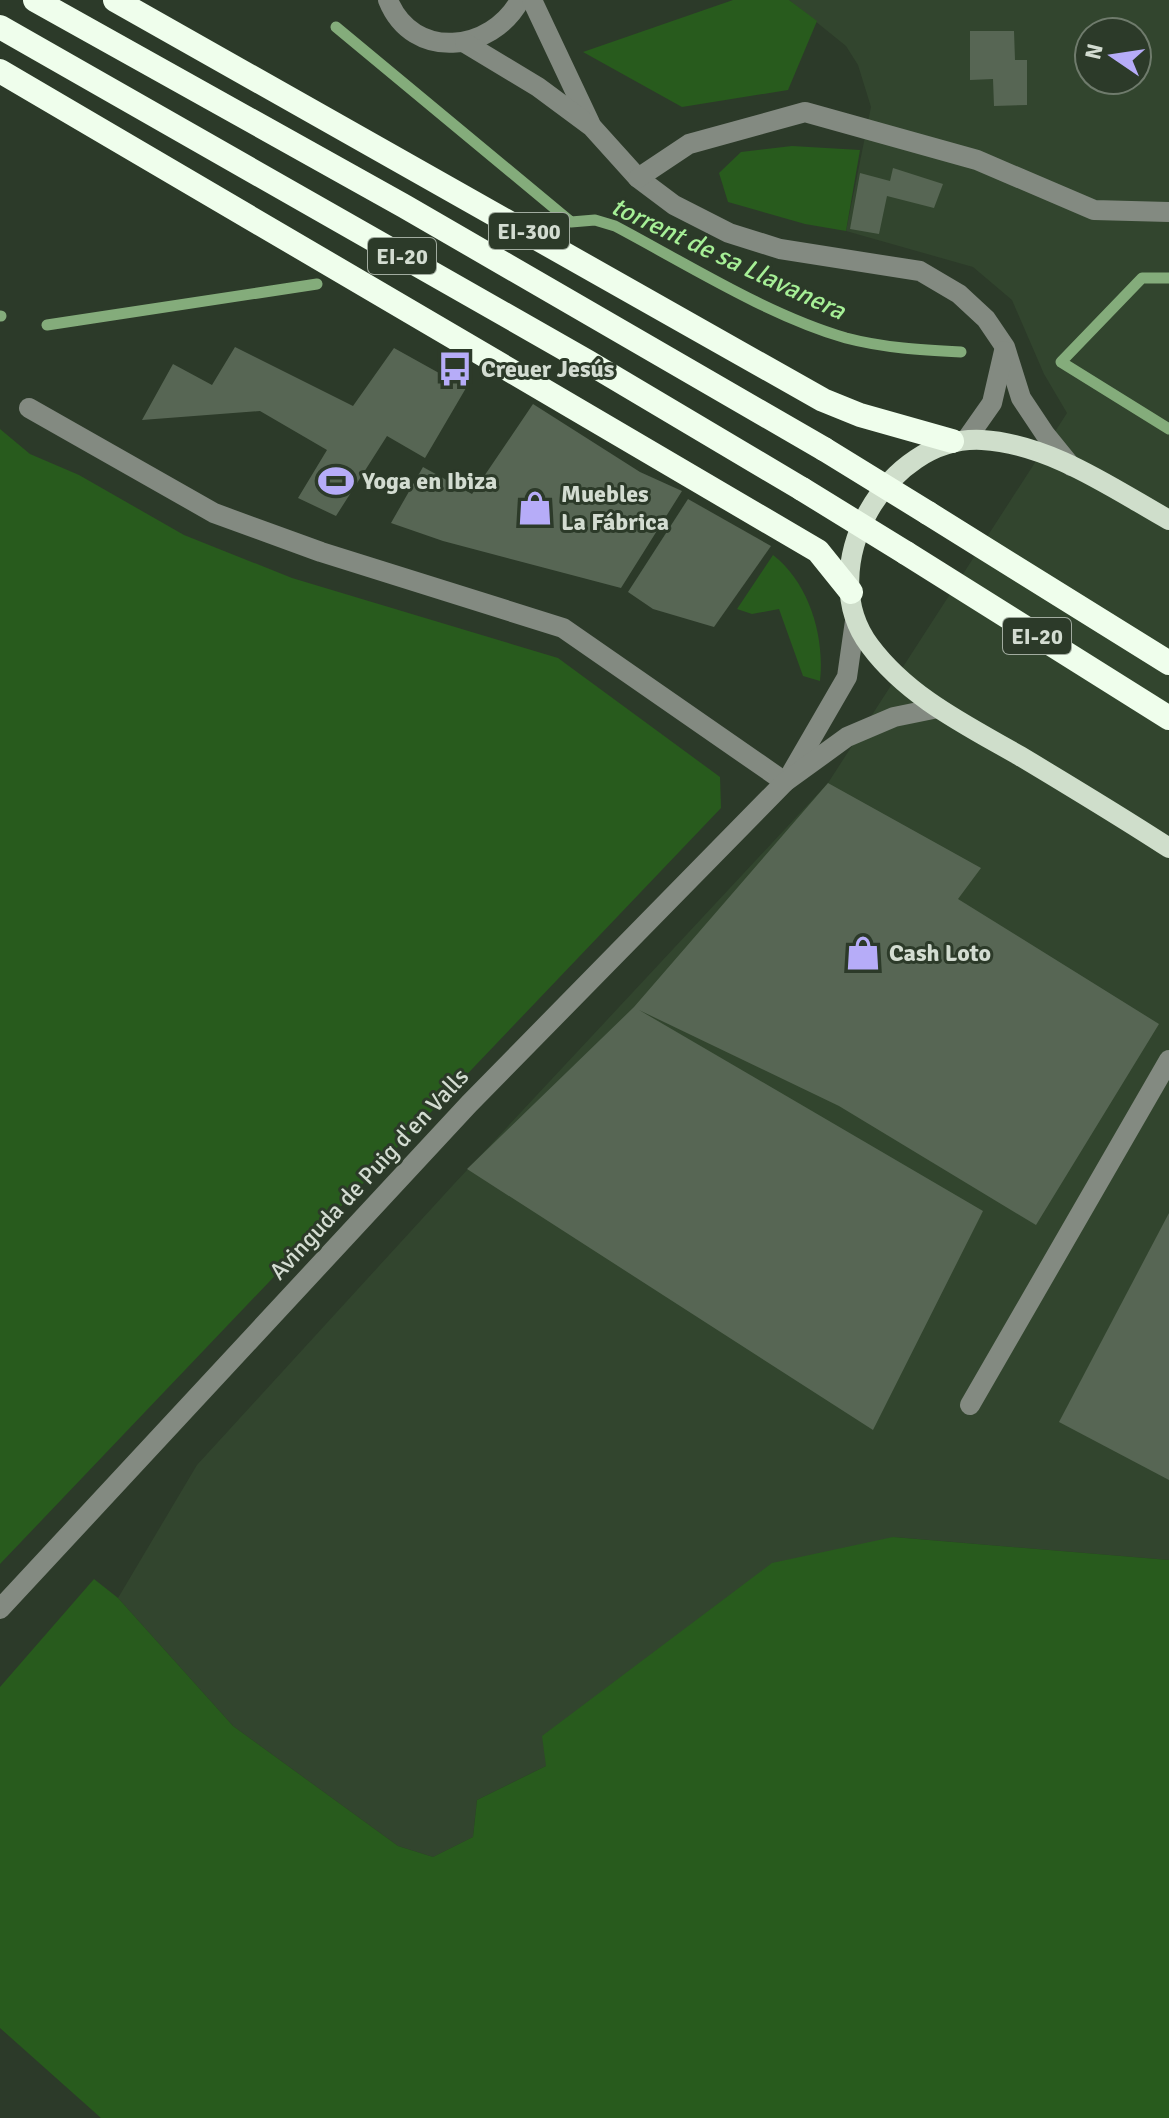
<svg xmlns="http://www.w3.org/2000/svg" width="1169" height="2118" viewBox="0 0 1169 2118" font-family="Signika,sans-serif">
<rect width="100%" height="100%" fill="#2c3a29"/>
<!-- built -->
<path fill="#32452e" fill-rule="evenodd" d="M789,0H1169V1560L893,1537L546,1766L477,1800L473,1837L433,1857L398,1846L233,1726L118,1598L197,1465L454,1184L828,783L1067,413L1044,374L1012,300L973,267L846,231L871,107L858,65L846,46ZM1089,32H1137V80H1089Z"/>
<!-- green -->
<g fill="#285b1d">
<path d="M733,0H789L817,21L788,90L682,107L583,52Z"/>
<path d="M792,146L860,150L846,231L805,224L728,202L719,173L741,152Z"/>
<path d="M0,429L30,454L79,475L184,535L292,578L558,658L720,777L721,808L0,1564Z"/>
<path d="M773,555C809,583 825,636 820,681L803,676L779,609L752,614L737,609Z"/>
<path d="M893,1537L1169,1560V2118H101L0,2028V1687L94,1579L118,1598L233,1726L398,1846L433,1857L473,1837L477,1800L546,1766L542,1736L772,1563Z"/>
</g>
<g fill="none" stroke-linecap="round" stroke-linejoin="round">
<!-- stream -->
<g stroke="#84ac7b" stroke-width="11">
<path d="M336,27L571,222L595,220L615,226C687,264 767,315 846,338C884,348 922,350 961,352"/>
<path d="M1169,278H1142L1061,362L1169,429"/>
<path d="M0,316H1"/>
<path d="M47,325L317,284"/>
</g>
</g>
<!-- building -->
<g fill="#576654">
<path d="M970,31H1014L1015,60H1027V105L994,106L993,79L970,80Z"/>
<path d="M893,168L943,184L934,208L887,196L879,234L850,229L860,173L890,181Z"/>
<path d="M235,347L353,406L394,348L466,388L425,458L387,436L336,516L298,498L327,450L260,411L142,420L173,364L212,385Z"/>
<path d="M533,404L640,472L682,491L621,588L443,541L391,523L423,467L472,494Z"/>
<path d="M688,499L771,546L714,627L653,609L628,592Z"/>
<path d="M828,783L981,868L958,899L1159,1024L1036,1225L839,1106L639,1010L983,1211L873,1430L467,1169L634,1007Z"/>
<path d="M1169,1213V1480L1059,1422Z"/>
</g>
<g fill="none" stroke-linecap="round" stroke-linejoin="round">
<!-- minor -->
<g stroke="#838a81" stroke-width="20">
<path d="M388,0C413,62 492,52 520,0"/>
<path d="M532,0L590,123"/>
<path d="M465,43L538,87L592,127L638,178L674,205L729,233L780,249L920,271L959,294L986,319L1005,347L1021,398L1045,434L1071,466"/>
<path d="M638,178L689,144L805,112L977,160L1094,210L1169,212"/>
<path d="M29,408L214,513L321,552L563,628L785,782"/>
<path d="M966,440L992,403L1004,351"/>
<path d="M792,772L847,677L855,621"/>
<path d="M970,1405L1169,1060"/>
<path d="M0,1609L469,1104L785,782L847,737L894,717L938,708"/>
</g>
<!-- major -->
<path stroke="#cfdecb" stroke-width="20" d="M1169,520C1112,488 1050,444 982,440C887,435 811,568 870,646C908,697 966,725 1020,756C1070,786 1120,816 1169,848"/>
<!-- highway -->
<g stroke="#effeec" stroke-width="24">
<path d="M35,0L404,206L824,449"/>
<path d="M115,0L823,400L860,415L952,441"/>
<path d="M0,27L588,362L802,489"/>
<path d="M0,71L818,551L851,592"/>
<path d="M928,513L1169,663"/>
<path d="M906,553L1169,718"/>
</g>
<!-- highway-bridge -->
<g stroke="#effeec" stroke-width="24">
<path d="M824,449L928,513"/>
<path d="M802,489L906,553"/>
</g>
</g>
<!-- icons -->
<defs>
<g id="bus-bare" transform="scale(2.76)"><path d="M-5-6H5V4H4V6H2V4H-2V6H-4V4H-5ZM-3.5-4V0h7V-4ZM-3.5 1.2v1.5H-2V1.2ZM2 1.2v1.5H3.5V1.2Z" fill="#b6acf8" stroke="#2c3a29" stroke-width="2.5" paint-order="stroke"/></g>
<g id="stadium-bare" transform="scale(2.76)"><path d="M0-5a6.5 5 0 1 0 0 10a6.5 5 0 1 0 0-10ZM-3.5-1.8h7v3.6h-7Z" fill="#b6acf8" stroke="#2c3a29" stroke-width="2.5" paint-order="stroke"/></g>
<g id="shop-bare" transform="scale(2.76)"><path d="M-5-2.5h2.3a2.7 3.5 0 0 1 5.4 0H5L5.5 6h-11ZM-1.5-2.5h3a1.5 2.3 0 0 0-3 0Z" fill="#b6acf8" stroke="#2c3a29" stroke-width="2.5" paint-order="stroke"/></g>
</defs>
<g fill-rule="evenodd">
<use href="#bus-bare" x="455" y="369"/>
<use href="#stadium-bare" x="336" y="481"/>
<use href="#shop-bare" x="535" y="508"/>
<use href="#shop-bare" x="863" y="953"/>
</g>
<g text-anchor="middle" dominant-baseline="central" stroke-width="6" stroke-linejoin="round" paint-order="stroke">
<!-- shield labels -->
<g fill="#2c3a29" stroke="#a1ab9f" stroke-width="2">
<rect x="489" y="213" width="80" height="36" rx="6"/>
<rect x="368" y="238" width="68" height="36" rx="6"/>
<rect x="1003" y="618" width="68" height="36" rx="6"/>
</g>
<g font-size="22" font-weight="bold" fill="#d3dcd1">
<text x="529" y="231">EI-300</text>
<text x="402" y="256">EI-20</text>
<text x="1037" y="636">EI-20</text>
</g>
<!-- poi labels -->
<g font-size="24" font-weight="bold" fill="#d3dcd1" stroke="#2c3a29" text-anchor="start">
<text x="481" y="369">Creuer Jesús</text>
<text x="362" y="481">Yoga en Ibiza</text>
<text x="561" y="494">Muebles<tspan x="561" dy="28">La Fábrica</tspan></text>
<text x="889" y="953">Cash Loto</text>
</g>
<!-- street labels -->
<g font-size="24" fill="#d3dcd1" stroke="#2c3a29">
<text transform="translate(369 1174) rotate(-47)">Avinguda de Puig d'en Valls</text>
</g>
<!-- water labels -->
<g font-size="26" font-style="italic" fill="#a6ef96" stroke="#2c3a29">
<text transform="translate(728 259) rotate(25)">torrent de sa Llavanera</text>
</g>
</g>
<!-- north arrow -->
<g transform="translate(1113 56) rotate(283)"><circle r="38" fill="#2c3a29" stroke="#6f7b6c" stroke-width="2"/>
<path d="M0-6L14 30L0 20L-14 30Z" fill="#b6acf8"/>
<text y="-12" font-size="22" font-weight="bold" text-anchor="middle" fill="#d3dcd1">N</text>
</g>
</svg>
